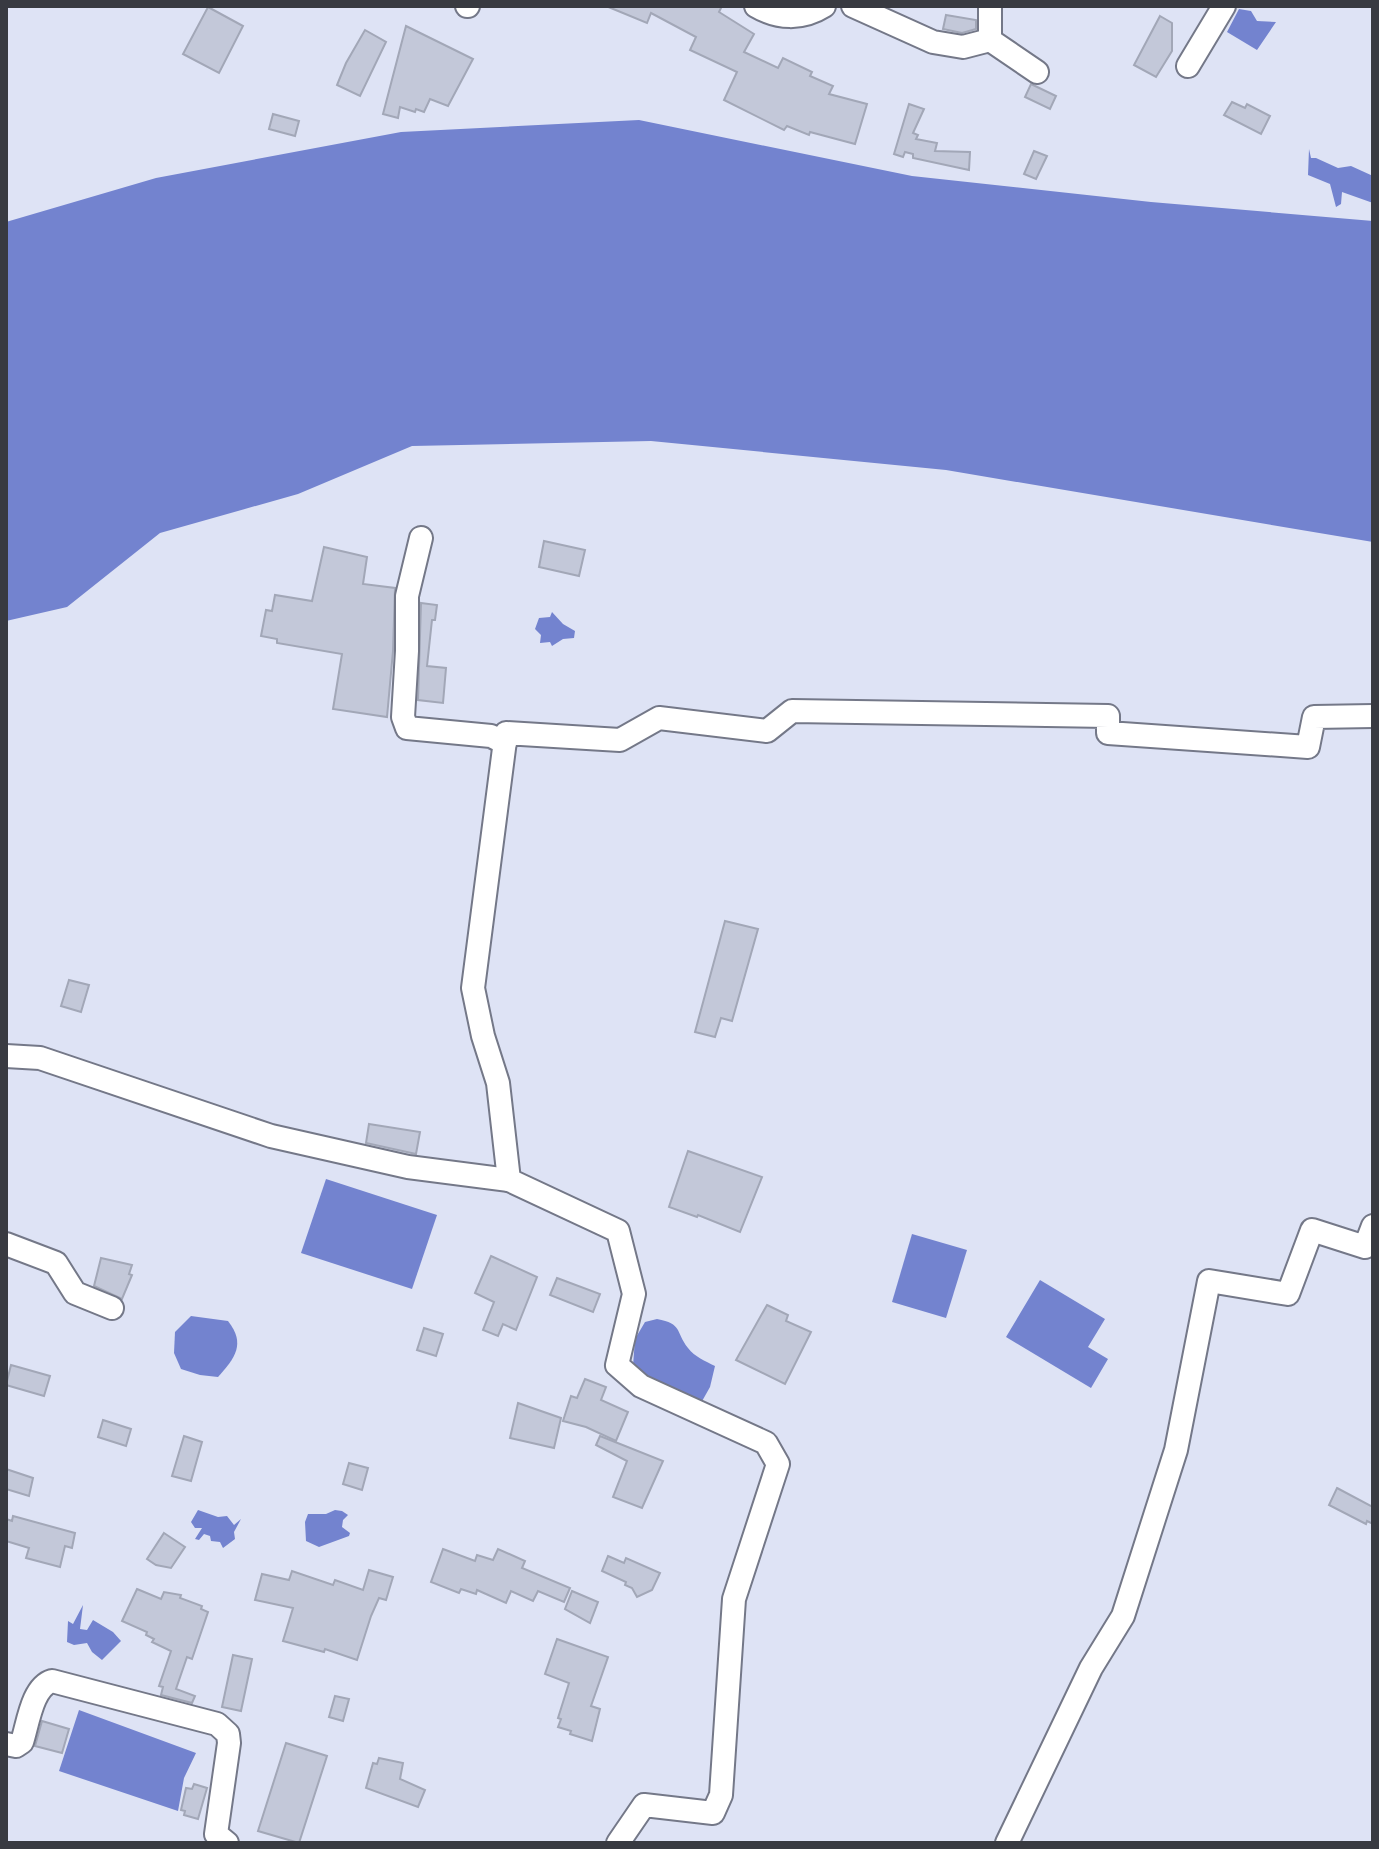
<svg xmlns="http://www.w3.org/2000/svg" width="1379" height="1849" viewBox="0 0 1379 1849" font-family="'Fira Sans',sans-serif">
<rect width="100%" height="100%" fill="#dee3f5"/>
<!-- water -->
<g fill="#7383cf">
<path d="M1239,9L1251,11L1257,21L1276,22L1257,50L1227,32Z"/>
<path d="M639,120L912,176L1151,202L1373,221V542L946,470L651,441L412,446L298,494L160,533L67,607L6,621V222L156,178L401,132Z"/>
<path d="M1309,149L1311,158H1316L1338,168L1351,166L1373,176V203L1342,192L1341,204L1336,207L1330,184L1308,175Z"/>
<path d="M552,612L563,624L575,631L574,638L563,639L552,646L550,642L540,643L541,635L535,629L539,618L550,617Z"/>
<path d="M326,1179L437,1215L412,1289L301,1253Z"/>
<path d="M912,1234L967,1250L946,1318L892,1302Z"/>
<path d="M1040,1280L1105,1319L1088,1347L1108,1359L1091,1388L1006,1337Z"/>
<path d="M191,1316L228,1321C246,1344 235,1358 218,1377L200,1375L181,1369L174,1353L175,1332Z"/>
<path d="M657,1319C683,1324 675,1331 688,1348C695,1357 705,1361 715,1366L710,1387L701,1403L657,1386L633,1366L635,1339L645,1322Z"/>
<path d="M198,1510L218,1517L227,1516L234,1525L241,1519L234,1532L235,1539L223,1548L220,1542L211,1541L210,1536L204,1534L199,1540L195,1539L202,1528H195L191,1522Z"/>
<path d="M335,1510L342,1511L348,1515L343,1520L342,1527L350,1533L349,1536L319,1547L306,1541L305,1522L308,1514H326Z"/>
<path d="M83,1605L80,1629L87,1630L93,1620L113,1632L121,1641L102,1660L92,1652L87,1643L74,1645L67,1642L68,1621L73,1624Z"/>
<path d="M79,1710L196,1753L184,1778L178,1811L59,1771Z"/>
</g>
<!-- building -->
<g fill="#c3c8d9" stroke="#a2a7b7" stroke-width="2">
<path d="M606,6H722L719,12L754,34L744,52L778,68L783,58L812,72L810,76L833,86L829,94L867,104L855,144L810,132L809,135L787,126L784,130L724,100L737,72L690,50L696,37L651,13L647,23Z"/>
<path d="M208,7L243,26L219,73L183,54Z"/>
<path d="M946,15L976,20V29L962,33L943,29Z"/>
<path d="M1160,16L1172,23V51L1156,77L1134,65Z"/>
<path d="M406,26L473,59L448,106L430,99L424,112L416,109L415,112L400,107L398,118L383,114Z"/>
<path d="M365,30L386,42L360,96L337,85L346,63Z"/>
<path d="M1031,84L1056,96L1050,109L1025,97Z"/>
<path d="M1232,102L1245,108L1247,104L1270,116L1261,134L1224,115Z"/>
<path d="M909,104L924,109L913,133L918,135L916,139L937,143L935,151L970,152L969,170L913,158V154L905,152L903,157L894,154Z"/>
<path d="M273,114L299,121L295,136L269,129Z"/>
<path d="M1034,151L1047,156L1036,179L1024,174Z"/>
<path d="M544,541L585,550L579,576L539,567Z"/>
<path d="M324,547L367,557L363,584L395,588L393,651L387,717L333,709L342,654L277,643V639L261,636L266,610L272,611L275,595L312,601Z"/>
<path d="M421,603L437,605L435,620H432L427,666L446,668L443,703L418,700Z"/>
<path d="M725,921L758,929L732,1021L721,1018L715,1037L695,1032Z"/>
<path d="M69,980L89,985L81,1012L61,1006Z"/>
<path d="M369,1124L420,1132L416,1154L366,1143Z"/>
<path d="M688,1151L762,1177L740,1232L698,1215L697,1217L669,1207Z"/>
<path d="M491,1256L537,1277L516,1330L503,1324L498,1336L483,1330L494,1302L475,1293Z"/>
<path d="M101,1258L132,1265L129,1274L132,1275L122,1299L94,1286Z"/>
<path d="M557,1278L600,1294L593,1312L550,1295Z"/>
<path d="M767,1305L788,1315L786,1321L811,1332L785,1384L736,1360Z"/>
<path d="M424,1328L443,1334L436,1356L417,1350Z"/>
<path d="M11,1365L50,1376L44,1396L6,1385Z"/>
<path d="M585,1379L606,1387L601,1400L628,1412L616,1441L586,1427L563,1421L571,1396L577,1398Z"/>
<path d="M518,1403L561,1418L554,1448L510,1438Z"/>
<path d="M103,1420L131,1429L126,1446L98,1437Z"/>
<path d="M184,1436L202,1442L191,1481L172,1476Z"/>
<path d="M600,1436L663,1461L642,1508L613,1497L627,1461L596,1445Z"/>
<path d="M349,1463L368,1468L362,1490L343,1484Z"/>
<path d="M6,1469L33,1478L29,1496L6,1489Z"/>
<path d="M1337,1488L1373,1507V1524L1367,1521L1366,1524L1329,1505Z"/>
<path d="M13,1516L75,1533L72,1548L65,1546L60,1567L26,1558L29,1548L6,1541V1519L12,1521Z"/>
<path d="M164,1533L185,1547L171,1568L156,1565L147,1559Z"/>
<path d="M443,1549L475,1561L477,1555L493,1560L498,1549L525,1561L522,1568L570,1588L564,1602L538,1591L533,1601L511,1591L506,1603L477,1590L476,1594L461,1589L459,1593L431,1582Z"/>
<path d="M608,1556L624,1563L626,1558L660,1573L652,1590L637,1597L632,1588L625,1585L626,1582L602,1571Z"/>
<path d="M369,1570L393,1577L386,1600L379,1598L371,1616L357,1660L325,1649L324,1652L283,1641L293,1608L255,1600L262,1574L289,1580L292,1571L333,1585L335,1580L363,1590Z"/>
<path d="M137,1589L161,1599L164,1592L181,1595L180,1598L202,1606L201,1609L208,1612L192,1659L187,1657L176,1689L195,1696L192,1703L161,1695L163,1687L159,1686L171,1651L152,1642L154,1639L146,1635L147,1632L122,1621Z"/>
<path d="M572,1591L598,1602L590,1623L565,1609Z"/>
<path d="M557,1639L608,1657L591,1706L600,1709L592,1741L570,1734L571,1731L558,1727L561,1719L558,1718L569,1683L545,1674Z"/>
<path d="M233,1655L252,1659L241,1711L222,1707Z"/>
<path d="M335,1696L349,1699L343,1721L329,1717Z"/>
<path d="M42,1721L69,1729L62,1753L35,1746Z"/>
<path d="M286,1743L327,1756L299,1843L258,1831Z"/>
<path d="M379,1758L403,1763L400,1779L425,1790L418,1807L366,1788L373,1763L377,1764Z"/>
<path d="M194,1784L207,1788L198,1819L184,1815L185,1811L181,1810L186,1788L192,1789Z"/>
</g>
<g fill="none" stroke-linecap="round" stroke-linejoin="round">
<!-- minor casing -->
<g stroke="#747888" stroke-width="26">
<g id="minor">
<path d="M467,6H468"/>
<path d="M756,6C778,19 802,20 824,6"/>
<path d="M853,6L933,42L963,47L990,40L1037,72"/>
<path d="M990,40V6"/>
<path d="M1188,66L1224,6"/>
<path d="M421,538L407,596V651L403,717L407,728L491,736L505,743"/>
<path d="M6,1056L40,1058L271,1136L408,1167L509,1180"/>
<path d="M6,1244L56,1263L75,1293L112,1308"/>
<path d="M6,1744L16,1746L22,1742C28,1724 32,1687 52,1681L217,1724L228,1734L229,1743L216,1834L227,1843"/>
<path d="M618,1843L644,1805L713,1813L721,1795L734,1599L778,1464L766,1443L641,1386L617,1365L634,1294L618,1231L509,1180L498,1083L483,1036L473,988L506,733L620,740L659,718L767,731L792,711L1108,716V733L1308,747L1314,717L1373,716"/>
<path d="M1007,1843L1091,1668L1123,1616L1176,1450L1209,1281L1288,1294L1312,1230L1365,1247L1373,1226"/>
</g>
</g>
<!-- minor -->
<use href="#minor" stroke="#fff" stroke-width="22"/>
</g>
<!-- border -->
<rect width="1379" height="1849" fill="none" stroke="#383a41" stroke-width="16"/>
</svg>
